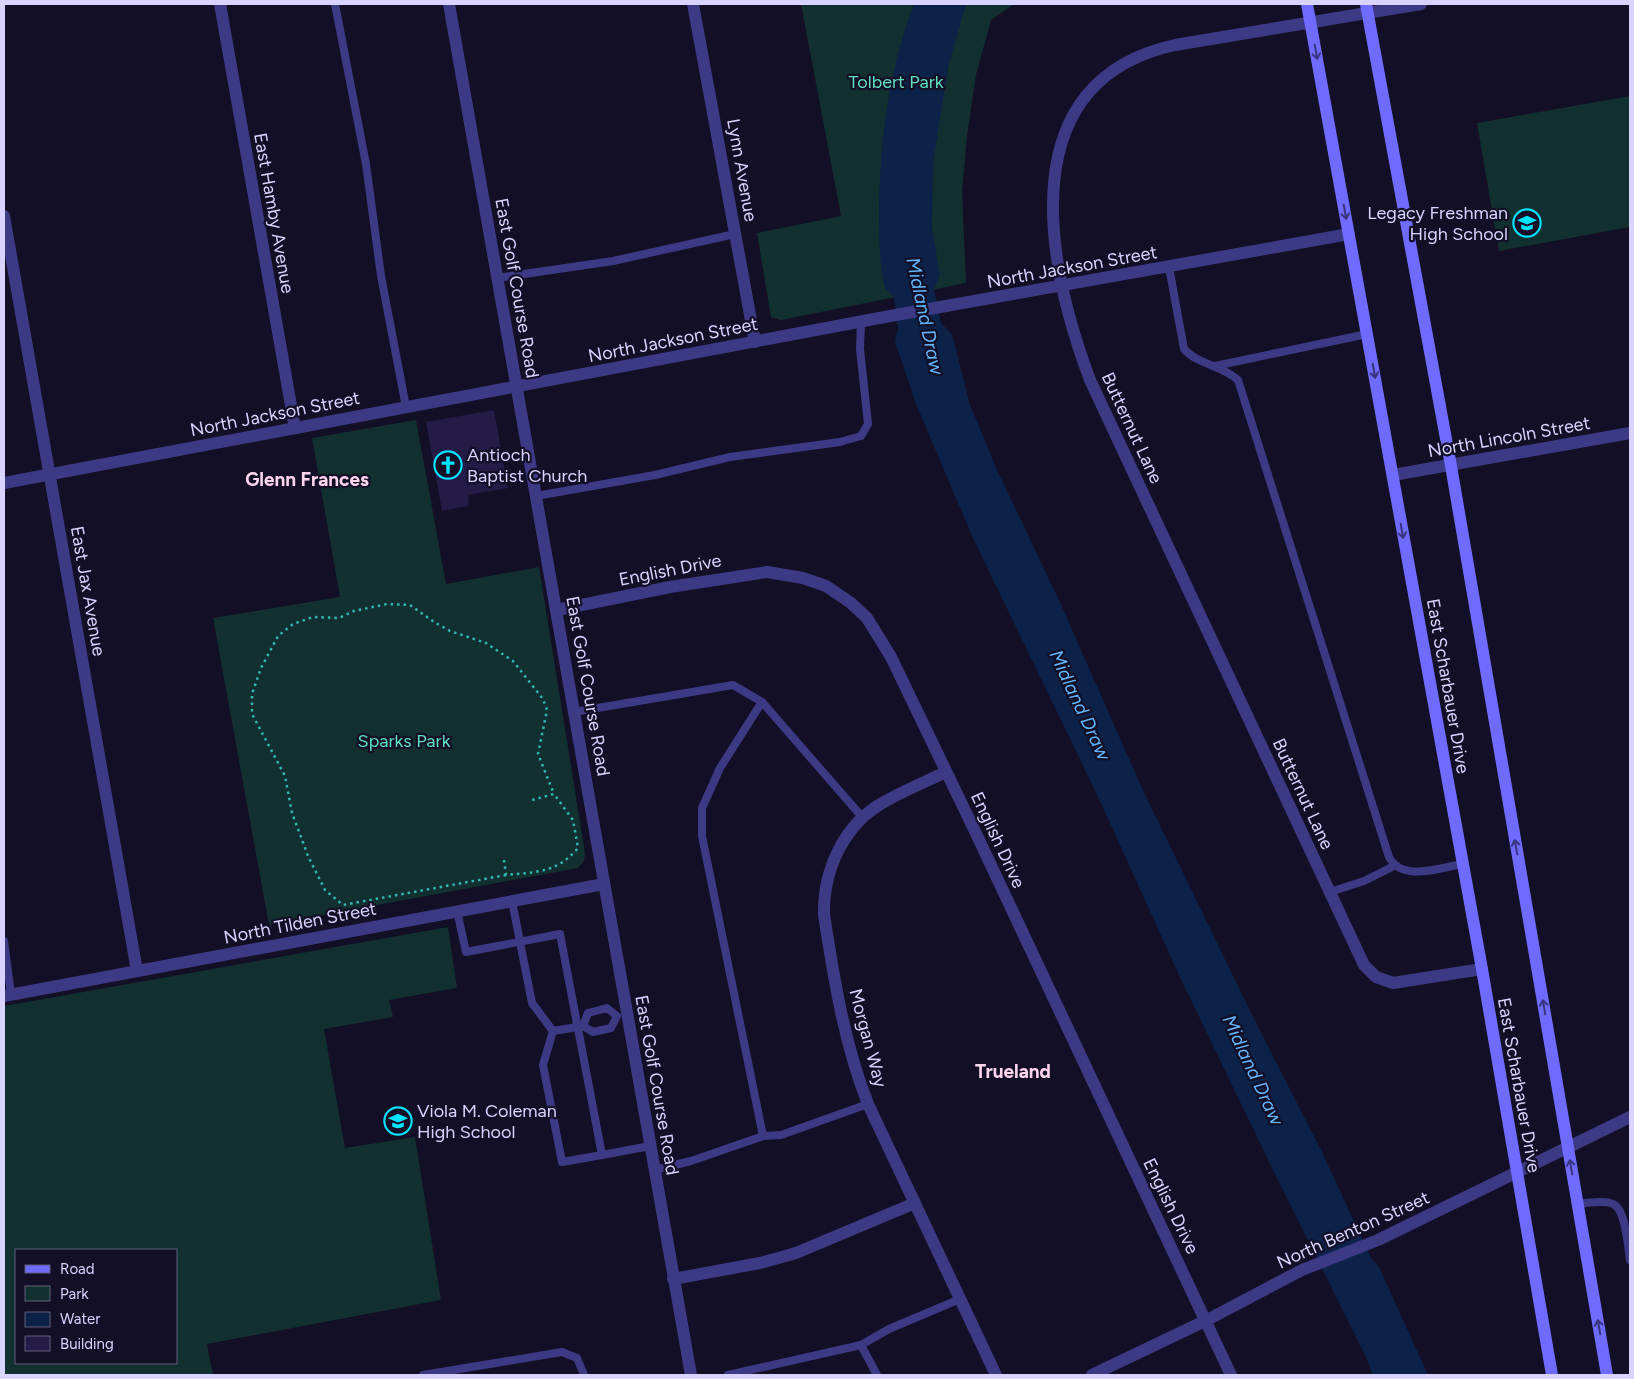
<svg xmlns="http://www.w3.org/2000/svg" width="1634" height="1379" viewBox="0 0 1634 1379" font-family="Figtree,sans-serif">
<rect width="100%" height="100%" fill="#130f26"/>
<!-- green -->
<g fill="#12302f" fill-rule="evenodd">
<path d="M801,4H1014L991,20L976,75L967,136L962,192L966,283L781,320L771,317L757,233L841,216Z"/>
<path d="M1630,96V227L1499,251L1477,123Z"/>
<path d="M416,420L446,584L539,567L585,853L584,861L578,868L269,925L213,618L340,597L312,438Z"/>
<path d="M448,927L457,988L389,1000L393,1017L324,1029L345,1148L415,1137L441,1300L207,1344L213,1375H4V1006ZM176,1250V1363H16V1250Z"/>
</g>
<!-- water -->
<path fill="#0c2248" d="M914,4H966L949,63L933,162L932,228L940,275L934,289L941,323L952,334L970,405L998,472L1058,598L1142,788L1252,1015L1322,1152L1371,1258L1379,1267L1428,1375H1373L1365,1355L1271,1166L1179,975L1100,801L972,536L916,404L895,342L898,329L894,297L885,288C879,263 879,235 879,209C880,139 889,69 914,4Z"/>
<!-- building -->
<path fill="#241b47" d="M494,410L508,488L468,495L469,506L442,511L426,422Z"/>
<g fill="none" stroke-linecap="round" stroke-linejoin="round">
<!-- path -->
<g stroke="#2fb8b0" stroke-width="2.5" stroke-dasharray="2.5 4" stroke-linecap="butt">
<path d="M504,860L506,875C536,872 557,873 578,848L573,820L554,794L532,800"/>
<path d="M506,875L343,905L325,890L308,856L292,813L285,776L252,714V694L261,668L278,636L293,624L313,617L339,618L354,611L387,604L410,605L434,622L450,631L486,643L513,661L543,699L547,710L538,754L554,794"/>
</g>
<!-- service -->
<g stroke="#3d3a85" stroke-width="8">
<path d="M335,4L366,164L381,276L406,407"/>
<path d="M1169,267L1184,349C1198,365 1222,365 1238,380L1389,857C1402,882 1439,868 1463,864"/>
<path d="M497,278L613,261L735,234"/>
<path d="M1215,366L1367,334"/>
<path d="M536,496L655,475L730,457L840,442L861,436L868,424L860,349L861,322"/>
<path d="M762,702L720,768L702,808V836L763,1136L781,1135L868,1104"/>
<path d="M574,712L733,685L762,702L863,818"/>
<path d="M1330,892L1364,881L1394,866"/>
<path d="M512,901L532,1003L553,1031L583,1026"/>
<path d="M457,911L466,952L560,934L602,1155L562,1162L543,1065L553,1031"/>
<path d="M4,941L11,994"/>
<path d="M607,1008L617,1016L611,1028L593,1032L583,1026L588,1013Z"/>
<path d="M602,1155L650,1146"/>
<path d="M654,1170L691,1161L763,1136"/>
<path d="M1577,1204C1587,1203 1605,1200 1613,1204C1626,1209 1628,1248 1630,1260"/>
<path d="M861,1345L877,1375"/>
<path d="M423,1375L562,1352L577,1358L584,1375"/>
<path d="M728,1375L861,1345L889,1329L960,1299"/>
</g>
<!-- minor -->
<g stroke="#3d3a85" stroke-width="12">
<path d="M220,4L295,428"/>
<path d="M693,4L755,342"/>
<path d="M4,216L137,971"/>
<path d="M4,483L890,316L1349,234"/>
<path d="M946,772C925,782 903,791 884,802C844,824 823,870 824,915C834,979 844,1043 868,1104L996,1375"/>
<path d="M673,1279L760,1263L796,1253L915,1203"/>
</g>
<!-- tertiary -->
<g stroke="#3d3a85" stroke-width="12">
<path d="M449,4L691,1375"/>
<path d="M1421,4L1175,45C1010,81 1046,262 1090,380L1364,965L1376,977L1393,983L1482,969"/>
<path d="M1393,475L1630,433"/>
<path d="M557,610L670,587L767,572L803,578L826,586L851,603L867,618L891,657L972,825L1231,1375"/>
<path d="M4,996L604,884"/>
<path d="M1092,1375L1207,1320L1302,1270L1378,1240L1630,1117"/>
</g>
<!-- secondary -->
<g stroke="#6f6bff" stroke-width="12">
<path d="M1307,4L1482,969L1552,1375"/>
<path d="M1366,4L1451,466L1607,1375"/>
</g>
</g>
<!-- one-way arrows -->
<defs><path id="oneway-shaft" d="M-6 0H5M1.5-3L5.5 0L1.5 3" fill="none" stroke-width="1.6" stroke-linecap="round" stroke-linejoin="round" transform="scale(1.25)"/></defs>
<g stroke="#38347d">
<use href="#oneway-shaft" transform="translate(1316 52) rotate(80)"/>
<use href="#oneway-shaft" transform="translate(1345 212) rotate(80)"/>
<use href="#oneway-shaft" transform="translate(1374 371) rotate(80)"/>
<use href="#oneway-shaft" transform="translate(1402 531) rotate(80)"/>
<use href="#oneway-shaft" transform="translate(1516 847) rotate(-100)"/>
<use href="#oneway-shaft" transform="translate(1544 1007) rotate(-100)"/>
<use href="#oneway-shaft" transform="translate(1571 1167) rotate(-100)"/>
<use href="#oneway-shaft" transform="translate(1599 1327) rotate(-100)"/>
</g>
<!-- icons -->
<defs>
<g id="school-ring" transform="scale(1.4375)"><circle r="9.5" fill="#130f26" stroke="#00e5ff" stroke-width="1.5"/><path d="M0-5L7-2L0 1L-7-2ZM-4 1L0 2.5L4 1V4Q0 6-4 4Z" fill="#00e5ff"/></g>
<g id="church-ring" transform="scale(1.4375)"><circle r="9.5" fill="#130f26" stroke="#00e5ff" stroke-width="1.5"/><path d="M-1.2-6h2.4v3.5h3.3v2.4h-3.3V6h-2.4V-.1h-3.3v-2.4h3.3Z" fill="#00e5ff"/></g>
</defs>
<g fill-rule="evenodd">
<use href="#school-ring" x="1527" y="223"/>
<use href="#church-ring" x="448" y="465"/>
<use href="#school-ring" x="398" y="1121"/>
</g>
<g text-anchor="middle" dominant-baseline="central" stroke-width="4.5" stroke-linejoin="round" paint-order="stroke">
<!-- park labels -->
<g font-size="18" fill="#5fe0c0" stroke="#130f26">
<text x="896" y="82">Tolbert Park</text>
<text x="404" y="741">Sparks Park</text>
</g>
<!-- street labels -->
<g font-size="18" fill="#d9d4ff" stroke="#130f26">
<text transform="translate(742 170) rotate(80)">Lynn Avenue</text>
<text transform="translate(274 213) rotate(80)">East Hamby Avenue</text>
<text transform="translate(1072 267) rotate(-10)">North Jackson Street</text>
<text transform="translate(517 288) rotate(80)">East Golf Course Road</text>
<text transform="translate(673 340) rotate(-11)">North Jackson Street</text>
<text transform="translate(275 414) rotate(-11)">North Jackson Street</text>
<text transform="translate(1132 428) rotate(65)">Butternut Lane</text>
<text transform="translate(1509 437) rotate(-10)">North Lincoln Street</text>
<text transform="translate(670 570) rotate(-11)">English Drive</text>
<text transform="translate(88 591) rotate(80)">East Jax Avenue</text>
<text transform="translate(588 686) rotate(80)">East Golf Course Road</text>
<text transform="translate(1448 686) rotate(80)">East Scharbauer Drive</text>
<text transform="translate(1303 794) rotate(65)">Butternut Lane</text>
<text transform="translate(998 840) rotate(65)">English Drive</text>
<text transform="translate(300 923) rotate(-11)">North Tilden Street</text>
<text transform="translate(868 1038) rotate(75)">Morgan Way</text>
<text transform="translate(657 1085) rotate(80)">East Golf Course Road</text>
<text transform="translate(1519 1085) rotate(80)">East Scharbauer Drive</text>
<text transform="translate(1171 1206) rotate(64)">English Drive</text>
<text transform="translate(1353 1230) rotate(-24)">North Benton Street</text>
</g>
<!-- poi labels -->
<g font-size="18" fill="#d9d4ff" stroke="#130f26" text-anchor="start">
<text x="1508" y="213" text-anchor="end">Legacy Freshman<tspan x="1508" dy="21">High School</tspan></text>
<text x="467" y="455">Antioch<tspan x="467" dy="21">Baptist Church</tspan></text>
<text x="417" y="1111">Viola M. Coleman<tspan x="417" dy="21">High School</tspan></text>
</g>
<!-- water labels -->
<g font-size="19" font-style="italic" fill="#62b6ff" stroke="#130f26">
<text transform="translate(925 316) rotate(78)">Midland Draw</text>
<text transform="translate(1080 705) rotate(65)">Midland Draw</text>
<text transform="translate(1253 1070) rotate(65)">Midland Draw</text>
</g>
<!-- neighbourhood labels -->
<g font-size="19" font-weight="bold" fill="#ffd6f0" stroke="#130f26">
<text x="307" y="479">Glenn Frances</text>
<text x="1013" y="1071">Trueland</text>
</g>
</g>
<!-- border -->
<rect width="1634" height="1379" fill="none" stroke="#d9d4ff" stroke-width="10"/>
<!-- legend -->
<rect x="15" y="1249" width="162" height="115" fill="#130f26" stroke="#625e7d"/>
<rect x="25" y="1265" width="25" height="8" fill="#6f6bff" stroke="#625e7d"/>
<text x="60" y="1274" font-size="15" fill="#d9d4ff">Road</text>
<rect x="25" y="1286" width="25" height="15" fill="#12302f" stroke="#625e7d"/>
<text x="60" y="1299" font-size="15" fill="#d9d4ff">Park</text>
<rect x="25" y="1312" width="25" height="15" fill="#0c2248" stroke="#625e7d"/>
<text x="60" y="1324" font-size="15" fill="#d9d4ff">Water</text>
<rect x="25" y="1336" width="25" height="15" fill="#241b47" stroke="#625e7d"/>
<text x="60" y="1349" font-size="15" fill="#d9d4ff">Building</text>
</svg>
